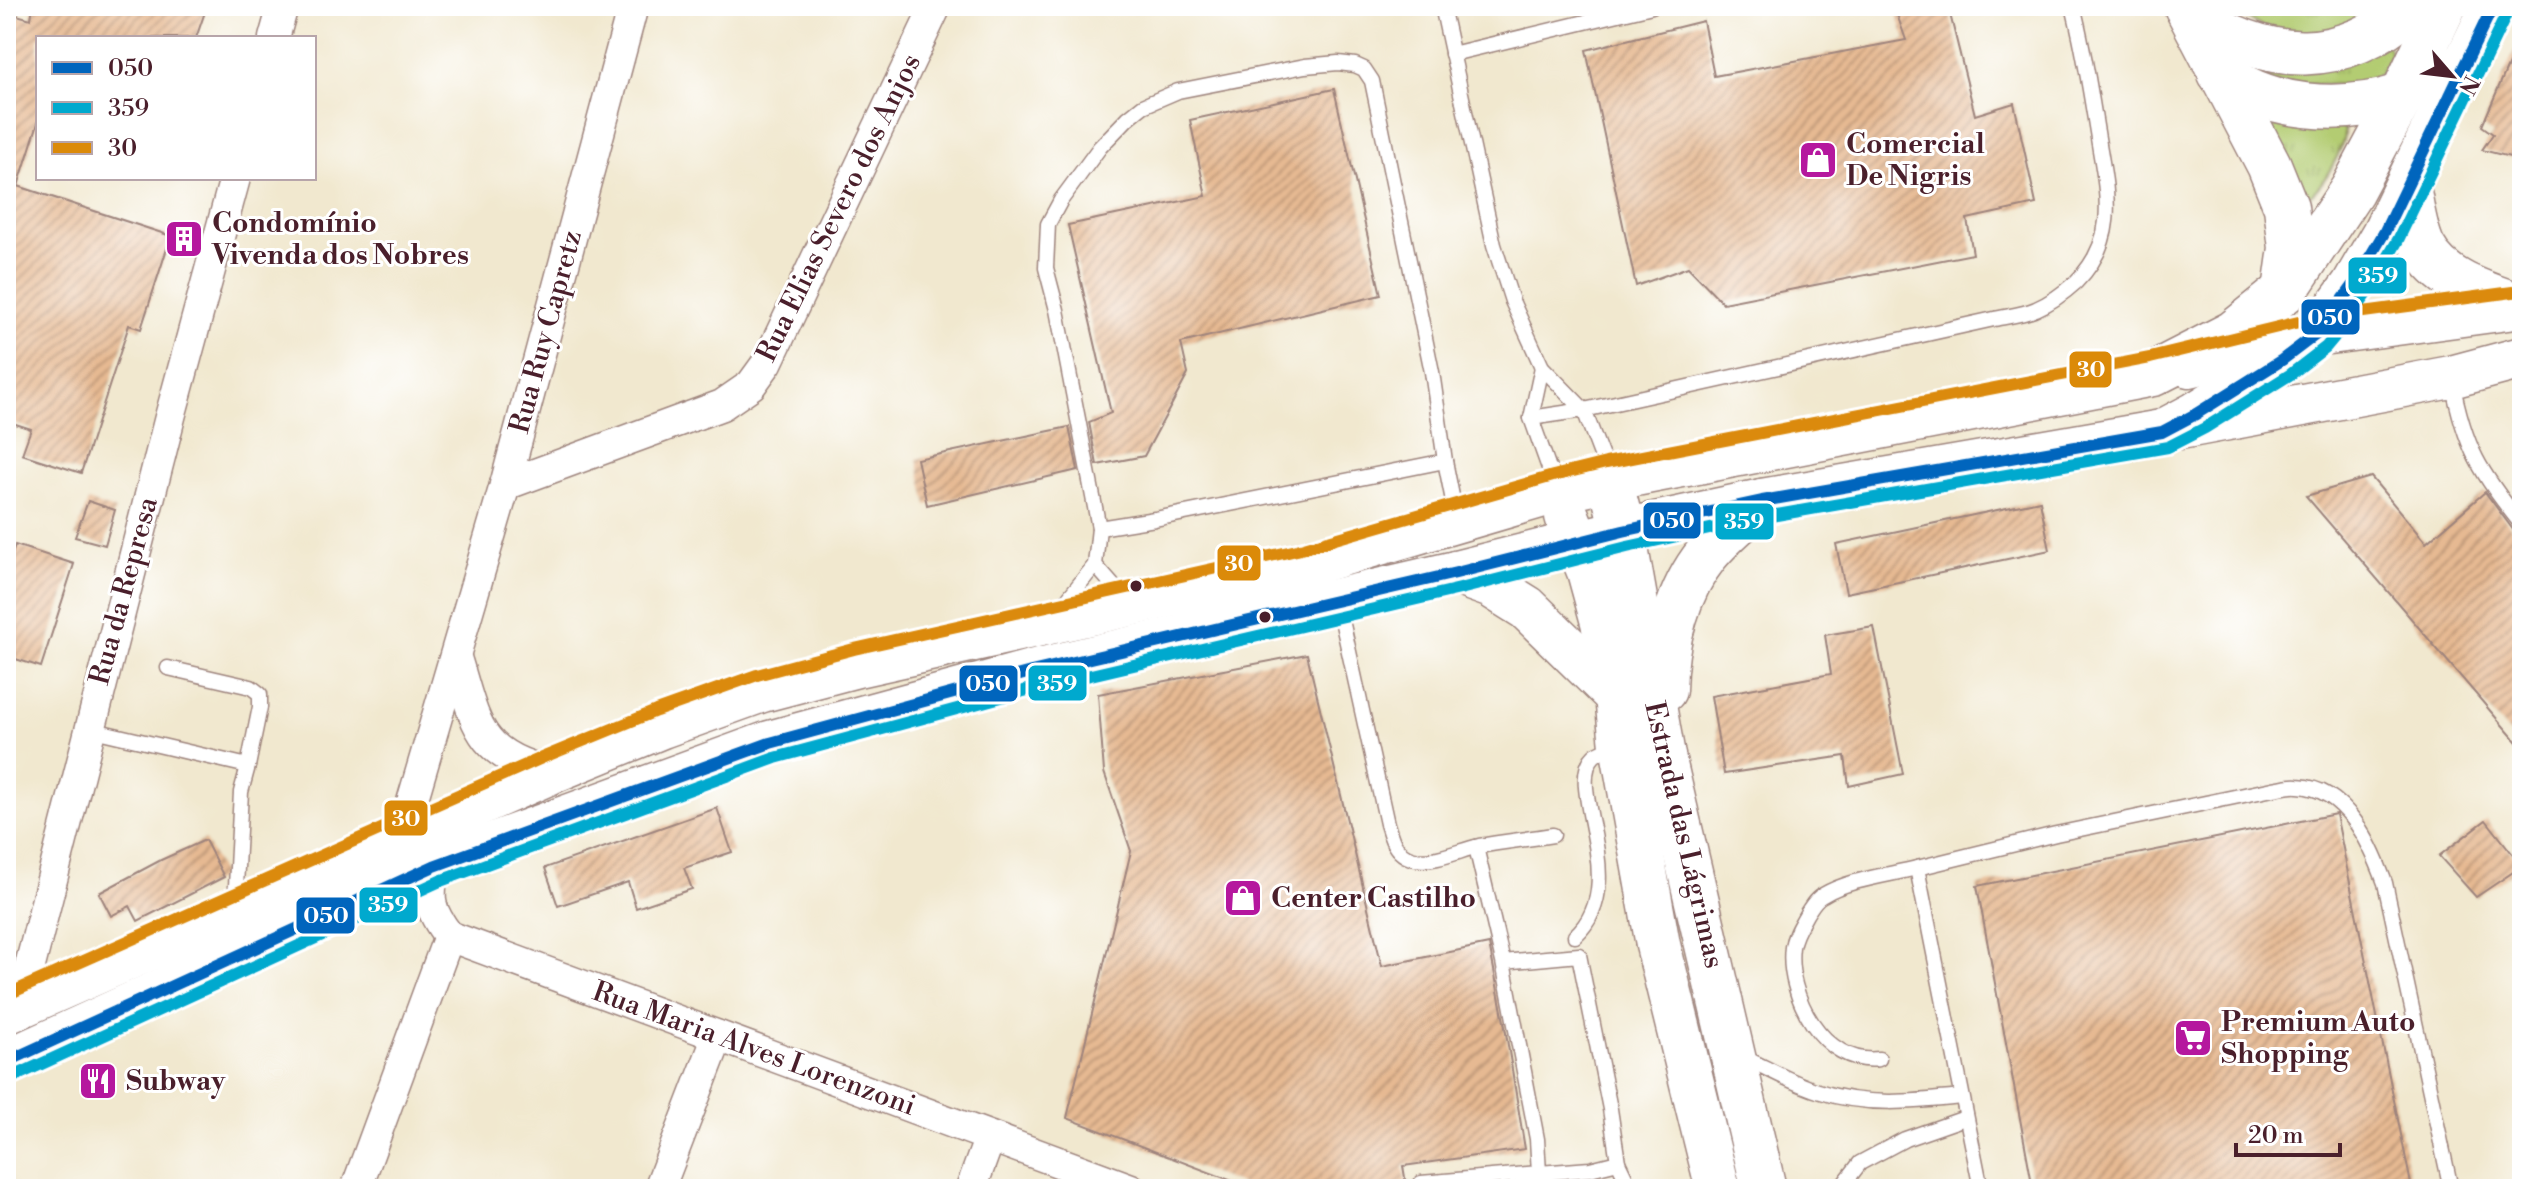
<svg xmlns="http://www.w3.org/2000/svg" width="2528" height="1195" viewBox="0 0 2528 1195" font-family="'Libre Bodoni',serif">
<defs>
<pattern id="grass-tufts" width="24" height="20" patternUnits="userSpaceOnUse" patternTransform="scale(2)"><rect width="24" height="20" fill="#b3cc72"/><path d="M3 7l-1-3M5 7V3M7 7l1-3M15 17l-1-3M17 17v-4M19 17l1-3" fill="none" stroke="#9baf63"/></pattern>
<pattern id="building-hatch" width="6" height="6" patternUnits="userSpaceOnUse" patternTransform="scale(2)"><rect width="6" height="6" fill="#e6b992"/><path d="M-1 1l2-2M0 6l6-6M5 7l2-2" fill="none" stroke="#bc9677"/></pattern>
</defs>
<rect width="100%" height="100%" fill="#fff"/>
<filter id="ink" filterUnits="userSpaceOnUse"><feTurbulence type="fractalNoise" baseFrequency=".0125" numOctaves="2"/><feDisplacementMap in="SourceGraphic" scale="16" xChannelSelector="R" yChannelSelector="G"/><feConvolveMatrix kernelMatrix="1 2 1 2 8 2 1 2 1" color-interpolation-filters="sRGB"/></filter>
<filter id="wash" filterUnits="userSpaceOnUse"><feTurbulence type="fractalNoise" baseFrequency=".006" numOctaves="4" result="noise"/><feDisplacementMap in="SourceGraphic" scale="32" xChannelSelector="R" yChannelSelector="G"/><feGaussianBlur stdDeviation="1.8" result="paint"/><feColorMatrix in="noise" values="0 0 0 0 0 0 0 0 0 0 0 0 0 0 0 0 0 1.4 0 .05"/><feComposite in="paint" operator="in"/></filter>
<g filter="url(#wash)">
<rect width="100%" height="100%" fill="#f1e8cf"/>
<!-- grass -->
<g fill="url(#grass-tufts)" stroke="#7e764e" stroke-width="2">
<path d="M2231,6H2386L2331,35L2268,30L2242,16Z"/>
<path d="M2388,45L2391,53L2383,72L2360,85L2255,83L2247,55Z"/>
<path d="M2262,110L2344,127C2347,146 2323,187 2307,198L2300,195Z"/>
</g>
<g id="blocks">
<!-- building -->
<g fill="url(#building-hatch)">
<path d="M33,6H207L196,38H38V123L18,186L171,236L141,329L129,325L81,473L22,454L31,429L6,421V12L31,19Z"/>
<path d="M1894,6H1948L1975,115L2014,103L2036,204L1967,219L1973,254L1723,303L1688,267L1636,286L1586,50L1703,21L1714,76L1906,40Z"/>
<path d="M2522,33V160L2482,150L2493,134L2482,126Z"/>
<path d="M1334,89L1381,295L1181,343L1188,374L1144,456L1097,465L1089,422L1111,413L1068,225L1206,196L1190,120Z"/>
<path d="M1069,427L1078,470L927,505L917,459Z"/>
<path d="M2371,477L2426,543L2485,492L2514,531L2522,535V748L2306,496Z"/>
<path d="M88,501L115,510L105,545L75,537Z"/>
<path d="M2040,501L2050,550L1846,593L1836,544Z"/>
<path d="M15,545L74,564L41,667L6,656V574Z"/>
<path d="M1874,627L1903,774L1849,786L1845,756L1724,774L1711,696L1831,674L1825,635Z"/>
<path d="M1307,654L1382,966L1489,944L1505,1027L1525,1149L1403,1166L1407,1189H1253L1067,1118L1131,851L1104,772L1098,694Z"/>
<path d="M717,808L732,852L684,868L692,889L636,908L628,882L558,906L545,868Z"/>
<path d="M2336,814L2412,1189H2033L1977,886Z"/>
<path d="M2486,820L2522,866L2476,897L2439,856Z"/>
<path d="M205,840L224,877L138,921L130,906L111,916L99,893L161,860Z"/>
</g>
</g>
</g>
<g filter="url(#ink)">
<use href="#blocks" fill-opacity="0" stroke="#9e847d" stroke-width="2"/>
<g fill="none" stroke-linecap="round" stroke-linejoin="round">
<!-- lane casing -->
<g stroke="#9e847d" stroke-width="17">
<g id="lane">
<path d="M1442,6L1494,245L1512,301L1542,367L1584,410L1608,473"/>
<path d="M1452,54L1652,6"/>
<path d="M1542,367L1531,418L1555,485"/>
<path d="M2452,381C2465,449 2480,472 2522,525"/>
<path d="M1531,418L1584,410L1994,319C2007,316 2023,315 2036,309C2050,303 2065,292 2076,282C2121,237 2106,189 2097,132C2090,90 2084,48 2073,6"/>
<path d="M1099,528L1155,519L1445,461"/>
<path d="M1095,565L1124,598"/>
<path d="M1061,607L1095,565L1099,528L1057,310L1046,268L1048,224L1061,200L1100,147L1128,118L1143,106L1178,91L1305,66L1338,63L1355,65L1364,69L1372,81L1432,372L1445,461L1456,516"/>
<path d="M1342,620L1387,824C1391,836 1393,849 1406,856C1428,867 1456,851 1479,846C1503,842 1528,839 1553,835"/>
<path d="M168,668L251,687L260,694V707L248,766"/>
<path d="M89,729L248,766L241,792L235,905"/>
<path d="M1476,847L1503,962L1537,1139L1539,1173L1590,1169L1618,1162L1610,1109L1579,955L1503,962"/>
<path d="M1575,936C1633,883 1563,786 1594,756C1599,751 1609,749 1617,746"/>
<path d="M1743,1057C1767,1068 1792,1083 1818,1091C1865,1107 1913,1102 1961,1097"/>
<path d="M1879,1059C1823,1066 1786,994 1792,947C1794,934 1801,924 1807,913C1811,907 1816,898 1823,895C1847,880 1889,875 1917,868"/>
<path d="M1618,1162L1631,1189"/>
<path d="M1421,1183L1539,1173"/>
<path d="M1840,1189L1860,1163L1905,1139L1965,1118"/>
<path d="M1981,1189L1917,868L2056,834L2273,789C2281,788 2290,785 2298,786C2347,788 2371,845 2385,883L2451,1189"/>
</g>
</g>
<!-- street casing -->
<g stroke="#9e847d" stroke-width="33">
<g id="street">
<path d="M274,38L283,6"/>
<path d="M505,485L722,405L751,385L767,363L936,6"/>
<path d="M456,658C476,722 476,755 550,772"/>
<path d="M402,836L505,485L633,6"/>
<path d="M434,866C428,899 428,909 449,936L1131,1189"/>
<path d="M20,1005L170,417L235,178"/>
<path d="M356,1189L449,936"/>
<path d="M659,1189L718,1036"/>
<path d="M971,1189L990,1137"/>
</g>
</g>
<!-- secondary casing -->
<g stroke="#9e847d" stroke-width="45">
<g id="secondary">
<path d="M2189,366L2315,335L2522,307"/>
<path d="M2175,429L2451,377L2522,358"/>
</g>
</g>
<!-- primary casing -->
<g stroke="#9e847d" stroke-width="47">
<g id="primary">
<path d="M2408,186C2412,206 2414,228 2423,247C2442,283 2487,294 2522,307"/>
<path d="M1616,503L1623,531L1663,756L1764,1189"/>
<path d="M1567,516L1589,571L1603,622L1617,696L1622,745L1658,945L1718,1189"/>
<path d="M1456,573L1492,586L1527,608L1617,696"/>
<path d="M1664,690C1665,642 1677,591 1707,554C1723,534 1744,518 1762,501"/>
<path d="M6,1012L550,772L662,726L762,690L857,665L1301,566L1557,491L1610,479L2153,374L2233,333L2285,291L2352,190L2402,96L2444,6"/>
<path d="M6,1062L434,866L770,743L1031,672L1456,573L1623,531L1762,501L2162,432L2196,414L2282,360L2315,335L2328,320L2353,286L2384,233L2493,6"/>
</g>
</g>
<!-- highway casing -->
<g stroke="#9e847d" stroke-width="47">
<g id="highway">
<path d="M2186,6L2269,165L2286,207L2291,248L2285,291"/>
<path d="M2193,15C2269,65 2342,68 2412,6"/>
<path d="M2220,73C2271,110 2339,114 2399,97C2422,90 2445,74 2466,63"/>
</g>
</g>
<!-- lane -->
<use href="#lane" stroke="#fff" stroke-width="14"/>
<!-- street -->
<use href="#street" stroke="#fff" stroke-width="30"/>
<!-- secondary -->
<use href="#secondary" stroke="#fff" stroke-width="42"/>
<!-- primary -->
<use href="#primary" stroke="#fff" stroke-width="44"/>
<!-- highway -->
<use href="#highway" stroke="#fff" stroke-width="44"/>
<!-- bus-1 casing -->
<g stroke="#fff" stroke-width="18">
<path id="bus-1" d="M6,1062L434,866L770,743L1031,672L1456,573L1623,531L1762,501L2162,432L2196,414L2282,360L2315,335L2328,320L2353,286L2384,233L2493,6"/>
</g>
<!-- bus-2 casing -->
<g stroke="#fff" stroke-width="18">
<path id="bus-2" d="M13,1077L440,881L775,758L1035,688L1460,589L1627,547L1765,517L2168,447L2205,428L2291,374L2326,347L2341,329L2367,294L2398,240L2507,13"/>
</g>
<!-- bus-3 casing -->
<g stroke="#fff" stroke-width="18">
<path id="bus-3" d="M6,995L544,757L656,711L757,675L854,649L1297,550L1553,476L1606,463L2150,358L2311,319L2520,291"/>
</g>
<!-- bus-1 -->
<use href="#bus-1" stroke="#0065bd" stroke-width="12"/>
<!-- bus-2 -->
<use href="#bus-2" stroke="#00a9ce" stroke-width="12"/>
<!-- bus-3 -->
<use href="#bus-3" stroke="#db8a09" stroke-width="12"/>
</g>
</g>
<!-- icons -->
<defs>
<g id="shop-square" transform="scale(2)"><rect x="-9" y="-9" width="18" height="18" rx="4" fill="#b5179e" stroke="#fff"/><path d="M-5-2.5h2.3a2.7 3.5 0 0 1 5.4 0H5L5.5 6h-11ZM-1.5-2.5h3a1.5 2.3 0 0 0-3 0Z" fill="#fff"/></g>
<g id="building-square" transform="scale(2)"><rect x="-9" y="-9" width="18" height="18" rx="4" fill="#b5179e" stroke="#fff"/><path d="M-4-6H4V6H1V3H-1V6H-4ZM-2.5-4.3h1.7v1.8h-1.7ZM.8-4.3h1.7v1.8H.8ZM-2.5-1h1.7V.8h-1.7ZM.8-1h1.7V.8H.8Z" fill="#fff"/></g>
<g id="supermarket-square" transform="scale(2)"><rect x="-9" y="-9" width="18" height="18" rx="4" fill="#b5179e" stroke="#fff"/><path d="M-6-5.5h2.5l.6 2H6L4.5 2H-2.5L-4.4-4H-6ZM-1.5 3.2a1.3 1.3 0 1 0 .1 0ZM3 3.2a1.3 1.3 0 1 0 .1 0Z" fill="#fff"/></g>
<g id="restaurant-square" transform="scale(2)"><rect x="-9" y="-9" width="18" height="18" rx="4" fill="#b5179e" stroke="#fff"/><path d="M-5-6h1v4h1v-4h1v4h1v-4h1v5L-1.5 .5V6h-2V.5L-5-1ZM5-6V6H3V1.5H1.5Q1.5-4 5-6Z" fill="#fff"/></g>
</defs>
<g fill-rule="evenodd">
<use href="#shop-square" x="1818" y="160"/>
<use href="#building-square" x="184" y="239"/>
<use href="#shop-square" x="1243" y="898"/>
<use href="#supermarket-square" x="2193" y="1038"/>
<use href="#restaurant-square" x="98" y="1081"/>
</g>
<!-- markers -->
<g fill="#4a1f2b" stroke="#fff" stroke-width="3">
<circle cx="1136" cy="586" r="7"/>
<circle cx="1265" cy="617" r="7"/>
</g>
<g text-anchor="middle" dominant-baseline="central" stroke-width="6" stroke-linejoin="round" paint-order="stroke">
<!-- poi labels -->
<g font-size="28" font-weight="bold" fill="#4a1f2b" stroke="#fff" text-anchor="start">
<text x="1846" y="144">Comercial<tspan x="1846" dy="32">De Nigris</tspan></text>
<text x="212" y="223">Condomínio<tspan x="212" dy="32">Vivenda dos Nobres</tspan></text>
<text x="1271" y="898">Center Castilho</text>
<text x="2221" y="1022">Premium Auto<tspan x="2221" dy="32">Shopping</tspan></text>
<text x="126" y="1081">Subway</text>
</g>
<!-- street labels -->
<g font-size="28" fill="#4a1f2b" stroke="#fff">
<text transform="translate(839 208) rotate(-64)">Rua Elias Severo dos Anjos</text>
<text transform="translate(546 332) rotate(-75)">Rua Ruy Capretz</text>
<text transform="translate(124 591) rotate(-75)">Rua da Represa</text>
<text transform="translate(1684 835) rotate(77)">Estrada das Lágrimas</text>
<text transform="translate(754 1049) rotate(20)">Rua Maria Alves Lorenzoni</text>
</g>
</g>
<g stroke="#fff" stroke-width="3">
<rect x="2347" y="256" width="61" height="39" rx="8" fill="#00a9ce"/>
<rect x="2300" y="298" width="61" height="38" rx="8" fill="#0065bd"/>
<rect x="2068" y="350" width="45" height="39" rx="8" fill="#db8a09"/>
<rect x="1642" y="501" width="60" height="39" rx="8" fill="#0065bd"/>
<rect x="1714" y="502" width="61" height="39" rx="8" fill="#00a9ce"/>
<rect x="1216" y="544" width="46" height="38" rx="8" fill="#db8a09"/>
<rect x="1027" y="664" width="61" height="38" rx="8" fill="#00a9ce"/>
<rect x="958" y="664" width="61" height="39" rx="8" fill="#0065bd"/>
<rect x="383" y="799" width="46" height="38" rx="8" fill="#db8a09"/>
<rect x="358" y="886" width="61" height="38" rx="8" fill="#00a9ce"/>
<rect x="295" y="896" width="61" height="39" rx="8" fill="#0065bd"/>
</g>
<g font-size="22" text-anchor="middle" font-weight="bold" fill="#fff">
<text x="2378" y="283">359</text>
<text x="2330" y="325">050</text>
<text x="2091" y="377">30</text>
<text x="1672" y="528">050</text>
<text x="1744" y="529">359</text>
<text x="1239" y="571">30</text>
<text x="1057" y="691">359</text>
<text x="988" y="691">050</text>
<text x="406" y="826">30</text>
<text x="388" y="912">359</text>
<text x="326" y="923">050</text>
</g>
<!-- margin -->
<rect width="2528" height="1195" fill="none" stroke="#fff" stroke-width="32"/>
<!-- legend -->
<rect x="36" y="36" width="280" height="144" fill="#ffffff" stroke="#b7a5aa" stroke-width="2"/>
<rect x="52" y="62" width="40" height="12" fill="#0065bd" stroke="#b7a5aa" stroke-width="2"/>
<text x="108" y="76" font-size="24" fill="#4a1f2b">050</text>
<rect x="52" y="102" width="40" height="12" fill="#00a9ce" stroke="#b7a5aa" stroke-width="2"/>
<text x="108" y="116" font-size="24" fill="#4a1f2b">359</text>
<rect x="52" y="142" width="40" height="12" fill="#db8a09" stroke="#b7a5aa" stroke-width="2"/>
<text x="108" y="156" font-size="24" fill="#4a1f2b">30</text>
<!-- north arrow -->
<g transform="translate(2452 76) rotate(118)" stroke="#ffffff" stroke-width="6" paint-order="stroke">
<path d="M0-6L14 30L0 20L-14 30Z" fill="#4a1f2b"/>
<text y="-12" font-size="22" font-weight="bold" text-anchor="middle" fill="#4a1f2b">N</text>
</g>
<!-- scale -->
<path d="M2236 1143v12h104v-12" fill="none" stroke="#4a1f2b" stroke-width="4"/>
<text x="2248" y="1143" font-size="24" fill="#4a1f2b" stroke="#ffffff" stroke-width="6" paint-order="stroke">20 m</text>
</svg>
